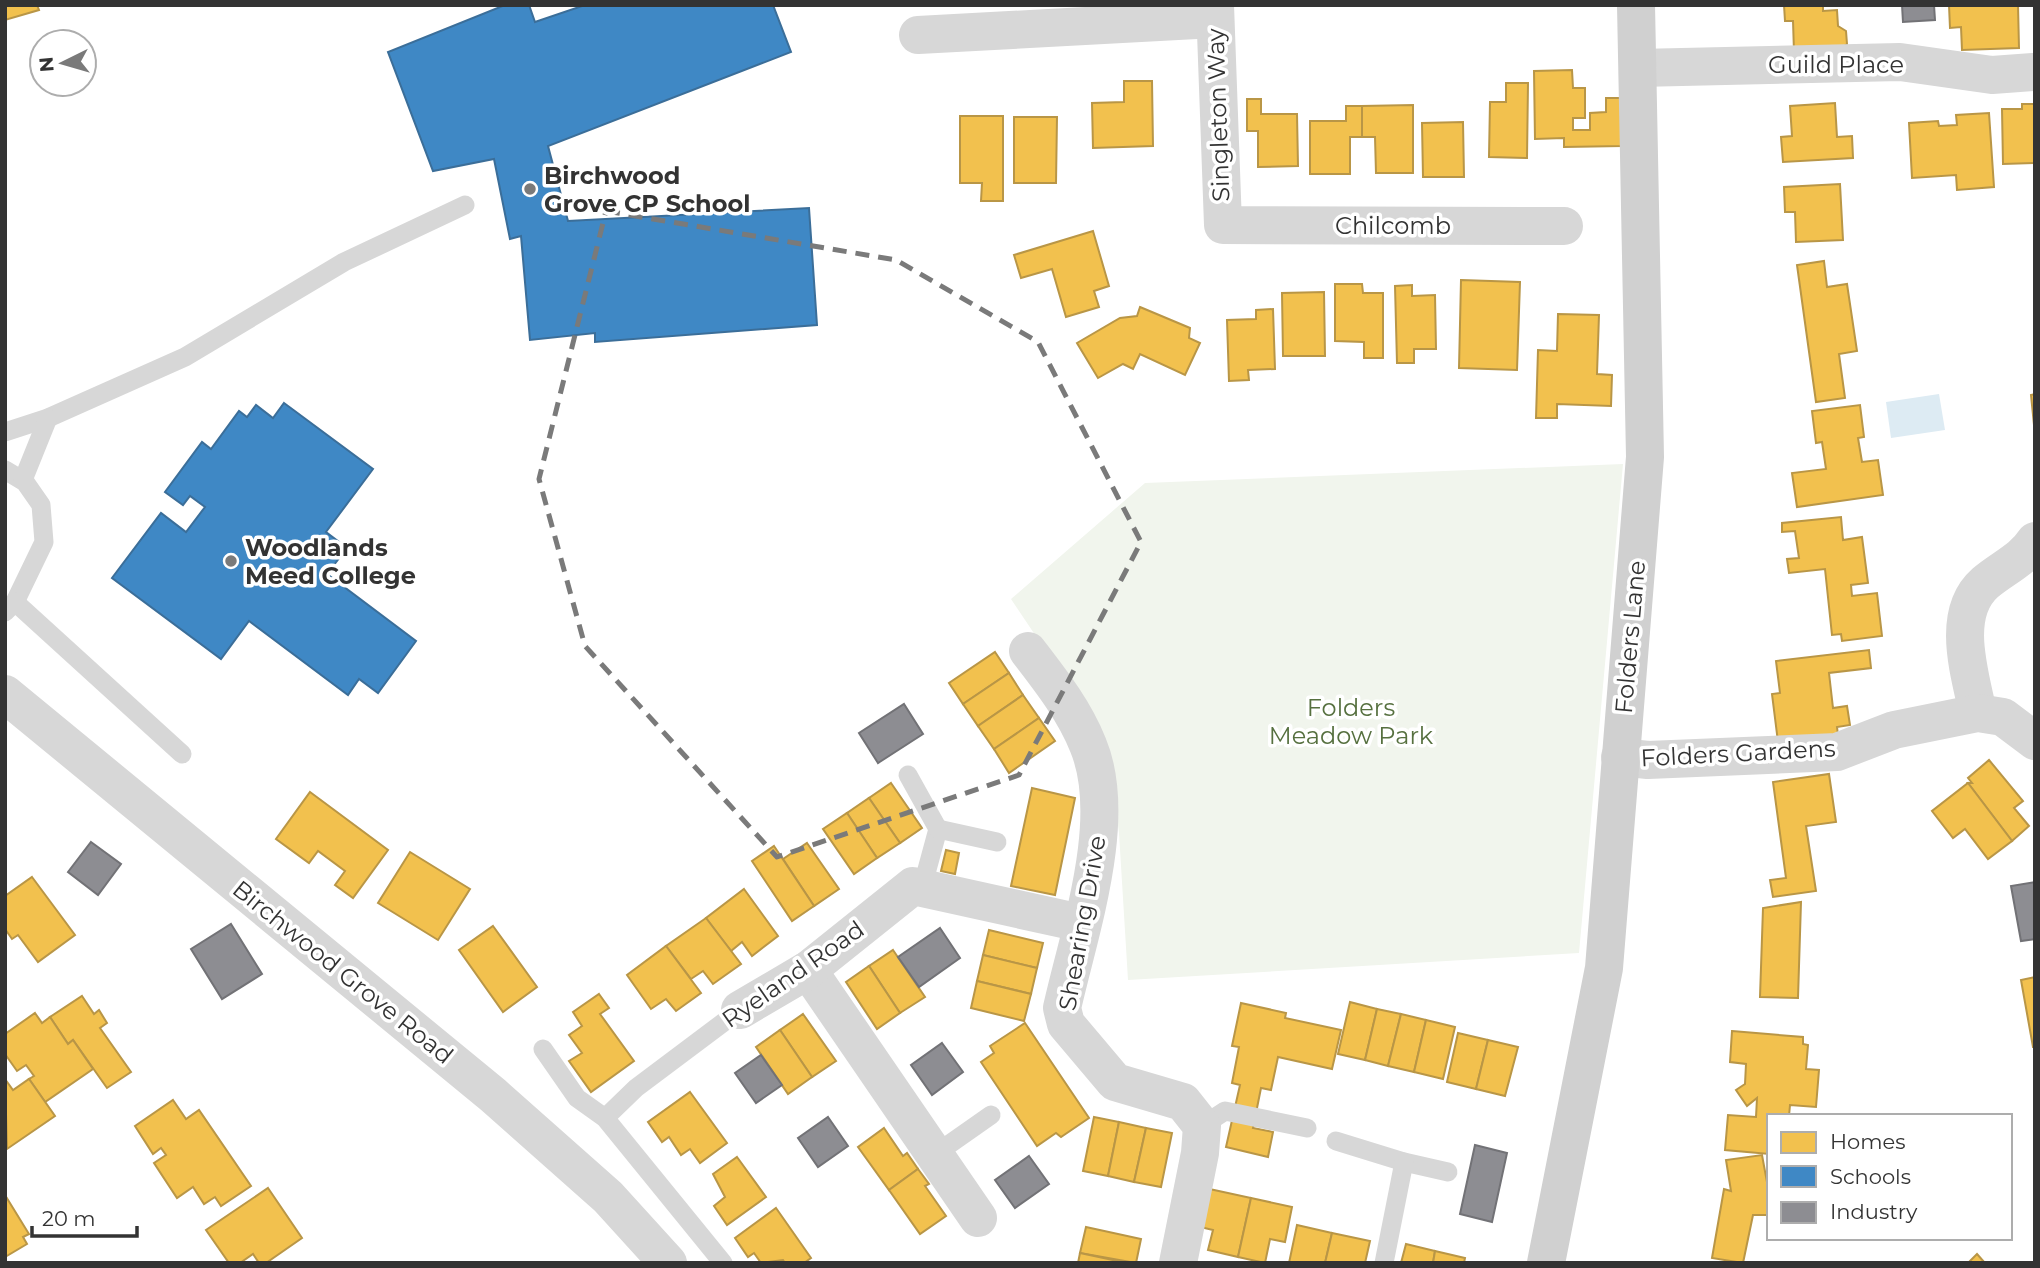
<svg xmlns="http://www.w3.org/2000/svg" width="2040" height="1268" viewBox="0 0 2040 1268" font-family="Montserrat,sans-serif">
<rect width="100%" height="100%" fill="#fff"/>
<!-- green -->
<path fill="#f1f5ed" d="M1623,464L1579,953L1128,980L1119,833L1110,766L1092,720L1011,599L1145,483Z"/>
<!-- water -->
<path fill="#ddebf3" d="M1939,394L1945,430L1891,438L1886,402Z"/>
<!-- homes -->
<g fill="#f2c14e" stroke="#b99646" stroke-width="2">
<path d="M5,5H37L39,10L5,20Z"/>
<path d="M1784,5H1823V11L1837,10L1838,26L1846,31L1847,44L1839,50L1794,52L1793,21H1785Z"/>
<path d="M1949,5H2018L2019,48L1962,50L1961,27L1950,28Z"/>
<path d="M1572,70L1573,88H1585V118H1573V130H1590V113L1606,112V98H1621L1622,146L1564,147V138L1535,139L1534,71Z"/>
<path d="M1124,81H1152L1153,146L1093,148L1092,103L1124,102Z"/>
<path d="M1506,83H1528L1527,158L1489,157L1490,102H1506Z"/>
<path d="M1247,99H1261V114H1297L1298,166L1258,167V131H1247Z"/>
<path d="M1835,103L1837,137L1852,136L1853,158L1783,162L1781,137L1792,136L1790,106Z"/>
<path d="M2022,104H2035V163L2003,164L2002,109H2022Z"/>
<path d="M1413,105V173H1376L1375,137H1362V106Z"/>
<path d="M1346,106H1362V137H1350V174H1310V121H1346Z"/>
<path d="M1989,113L1994,187L1957,190L1956,175L1912,178L1909,123L1938,121L1939,126L1957,125L1956,115Z"/>
<path d="M960,116H1003V201H981L982,183H960Z"/>
<path d="M1014,117H1057L1056,183H1014Z"/>
<path d="M1463,122L1464,177H1423L1422,123Z"/>
<path d="M1840,184L1843,240L1796,242L1795,212H1785L1784,187Z"/>
<path d="M1093,231L1109,286L1094,291L1099,307L1066,317L1052,269L1021,278L1014,255Z"/>
<path d="M1824,261L1827,287L1847,284L1857,351L1839,354L1845,398L1816,402L1797,265Z"/>
<path d="M1461,280L1520,282L1517,370L1459,368Z"/>
<path d="M1335,284H1362L1363,293H1383V358H1364V342L1335,341Z"/>
<path d="M1412,285V296L1435,295L1436,349H1414V363H1397L1395,286Z"/>
<path d="M1324,292L1325,356H1283L1282,293Z"/>
<path d="M1140,307L1190,328L1189,338L1200,343L1185,375L1140,354L1133,369L1123,364L1098,378L1077,343L1120,318L1137,316Z"/>
<path d="M1273,309L1275,369L1248,370L1249,380L1229,381L1227,320L1256,319V310Z"/>
<path d="M1558,314L1599,315L1597,374L1612,375L1611,406L1557,404V418H1536L1538,350L1557,351Z"/>
<path d="M2035,394V425H2034L2031,395Z"/>
<path d="M1860,405L1864,437L1858,438L1862,462L1878,460L1883,495L1797,507L1792,473L1826,469L1822,442L1816,443L1812,411Z"/>
<path d="M1841,517L1843,540L1862,537L1868,583L1851,585L1852,596L1877,593L1882,636L1842,641L1841,634L1832,635L1825,569L1789,573L1787,559L1799,558L1795,531L1782,532V523Z"/>
<path d="M1869,650L1871,668L1829,673L1833,708L1847,706L1850,725L1837,727L1838,735L1778,742L1772,694L1780,693L1776,661Z"/>
<path d="M995,652L1009,673L963,704L949,683Z"/>
<path d="M1009,673L1023,695L978,726L963,704Z"/>
<path d="M1023,695L1039,718L994,749L978,726Z"/>
<path d="M1039,718L1055,741L1009,773L994,749Z"/>
<path d="M1989,760L2023,801L2014,808L2029,826L2012,841L1968,783H1972L1968,778Z"/>
<path d="M1829,774L1836,822L1806,826L1816,891L1773,897L1770,880L1786,878L1773,782Z"/>
<path d="M891,783L922,828L900,843L869,798Z"/>
<path d="M1968,783L2012,841L1988,859L1965,829L1953,838L1932,811Z"/>
<path d="M1032,788L1075,798L1055,895L1011,886Z"/>
<path d="M310,792L388,850L353,898L335,885L345,871L318,851L309,863L276,839Z"/>
<path d="M869,798L900,843L877,858L847,813Z"/>
<path d="M847,813L877,858L854,874L823,829Z"/>
<path d="M807,843L839,889L814,906L783,859Z"/>
<path d="M774,846L814,906L792,921L752,861Z"/>
<path d="M946,850L959,853L955,874L941,871Z"/>
<path d="M410,852L470,889L438,940L378,903Z"/>
<path d="M32,877L75,935L38,962L18,935L12,939L5,929V896Z"/>
<path d="M744,889L778,936L752,956L742,942L731,951L706,918Z"/>
<path d="M1801,902L1798,998L1760,997L1763,908Z"/>
<path d="M706,918L741,964L713,984L703,971L691,979L666,946Z"/>
<path d="M493,926L537,987L503,1012L459,950Z"/>
<path d="M989,930L1043,943L1037,968L983,955Z"/>
<path d="M666,946L701,993L676,1011L666,999L651,1009L627,975Z"/>
<path d="M893,950L925,997L900,1013L869,966Z"/>
<path d="M983,955L1037,968L1031,994L977,981Z"/>
<path d="M869,966L900,1013L877,1029L846,982Z"/>
<path d="M2035,977V1047H2033L2021,980Z"/>
<path d="M977,981L1031,994L1024,1021L971,1008Z"/>
<path d="M599,994L609,1008L600,1014L634,1061L591,1092L569,1061L582,1053L569,1035L582,1026L573,1012Z"/>
<path d="M82,996L94,1014L99,1010L107,1023L100,1028L131,1072L107,1088L73,1040L68,1044L50,1017Z"/>
<path d="M1350,1002L1377,1009L1365,1060L1338,1054Z"/>
<path d="M1241,1003L1286,1013L1285,1018L1341,1030L1332,1069L1278,1057L1271,1090L1261,1088L1253,1128L1273,1132L1268,1157L1226,1147L1240,1085L1232,1083L1239,1047L1232,1046Z"/>
<path d="M1377,1009L1401,1014L1388,1066L1365,1060Z"/>
<path d="M35,1013L42,1023L50,1017L68,1044L73,1040L93,1069L45,1102L29,1079L34,1076L26,1065L17,1071L5,1054V1034Z"/>
<path d="M803,1014L836,1061L812,1077L780,1030Z"/>
<path d="M1401,1014L1426,1020L1414,1072L1388,1066Z"/>
<path d="M1426,1020L1455,1027L1443,1079L1414,1072Z"/>
<path d="M1025,1023L1089,1118L1061,1137L1056,1133L1037,1146L981,1062L994,1053L990,1046Z"/>
<path d="M780,1030L812,1077L788,1094L756,1047Z"/>
<path d="M1732,1031L1803,1037V1044L1808,1045L1806,1069L1819,1070L1816,1107L1790,1105L1789,1116H1769V1154L1725,1150L1728,1115L1756,1117L1757,1098L1747,1106L1736,1090L1745,1084L1746,1064L1730,1062Z"/>
<path d="M1458,1033L1488,1040L1476,1089L1447,1082Z"/>
<path d="M1488,1040L1518,1047L1505,1096L1476,1089Z"/>
<path d="M5,1079L13,1090L29,1079L55,1116L7,1149Z"/>
<path d="M690,1092L727,1143L700,1163L690,1149L681,1155L669,1137L662,1142L648,1122Z"/>
<path d="M173,1100L186,1119L199,1110L251,1186L221,1206L215,1197L204,1204L193,1187L177,1198L154,1163L166,1155L161,1148L153,1154L135,1126Z"/>
<path d="M1094,1117L1119,1122L1108,1176L1083,1171Z"/>
<path d="M1119,1122L1146,1128L1134,1182L1108,1176Z"/>
<path d="M884,1128L903,1156L907,1153L918,1169L889,1190L858,1147Z"/>
<path d="M1146,1128L1172,1133L1161,1187L1134,1182Z"/>
<path d="M1762,1155L1769,1193V1215H1753L1743,1263L1712,1258L1724,1189L1731,1191L1726,1160Z"/>
<path d="M737,1157L766,1197L727,1225L714,1206L725,1197L713,1174Z"/>
<path d="M918,1169L929,1184L925,1186L946,1216L920,1234L889,1190Z"/>
<path d="M268,1188L302,1238L266,1263H259L253,1254L240,1263H229L206,1230Z"/>
<path d="M1205,1188L1251,1198L1238,1257L1208,1250L1213,1230L1196,1226Z"/>
<path d="M5,1195L29,1234L23,1237L27,1244L5,1257Z"/>
<path d="M1251,1198L1292,1207L1285,1242L1270,1239L1265,1263L1238,1257Z"/>
<path d="M776,1208L811,1258L804,1263H785L783,1260L761,1263L754,1253L748,1257L735,1238Z"/>
<path d="M1297,1225L1332,1233L1325,1263H1289Z"/>
<path d="M1086,1227L1141,1239L1136,1263L1080,1253Z"/>
<path d="M1332,1233L1370,1241L1365,1263H1325Z"/>
<path d="M1406,1244L1435,1251L1433,1263H1401Z"/>
<path d="M1435,1251L1465,1258L1464,1263H1433Z"/>
<path d="M1080,1253L1127,1263H1078Z"/>
<path d="M1977,1254L1985,1263H1968Z"/>
</g>
<!-- schools -->
<g fill="#3f88c5" stroke="#3b6e99" stroke-width="2">
<path d="M505,5H529L535,22L585,5H773L791,52L548,146L568,221L809,208L817,325L595,342V333L530,340L521,236L510,239L494,159L433,171L388,52Z"/>
<path d="M284,403L373,469L326,532L347,548L327,574L416,641L378,693L359,679L348,695L249,621L221,659L112,578L161,513L186,532L205,507L190,496L183,505L165,492L202,442L211,449L239,411L247,417L256,405L273,418Z"/>
</g>
<!-- industry -->
<g fill="#8d8d92" stroke="#727276" stroke-width="2">
<path d="M1902,5H1934L1935,20L1903,22Z"/>
<path d="M904,704L923,734L878,763L859,733Z"/>
<path d="M91,842L121,864L98,895L68,872Z"/>
<path d="M2035,882V939L2021,941L2011,886Z"/>
<path d="M231,924L262,974L222,999L191,949Z"/>
<path d="M940,928L960,958L919,987L898,957Z"/>
<path d="M942,1043L963,1072L932,1095L911,1065Z"/>
<path d="M761,1055L782,1085L756,1103L735,1073Z"/>
<path d="M828,1117L848,1146L818,1167L798,1138Z"/>
<path d="M1475,1145L1507,1153L1492,1222L1460,1214Z"/>
<path d="M1029,1156L1049,1184L1015,1208L995,1180Z"/>
</g>
<g fill="none" stroke-linecap="round" stroke-linejoin="round">
<!-- service -->
<g stroke="#d7d7d7" stroke-width="19">
<path d="M5,432L48,418L185,357L344,262L465,205"/>
<path d="M5,470L25,482L41,505L44,542L15,602L5,612"/>
<path d="M23,480L48,418"/>
<path d="M15,602L182,754"/>
<path d="M908,775L938,829L922,888"/>
<path d="M938,829L997,842"/>
<path d="M543,1049L577,1098L605,1118L723,1263"/>
<path d="M605,1118L636,1088L740,1010"/>
<path d="M1202,1126L1225,1111L1307,1128"/>
<path d="M1336,1141L1404,1162L1448,1172"/>
<path d="M934,1155L991,1115"/>
<path d="M1384,1263L1404,1162"/>
</g>
<!-- minor -->
<g stroke="#d7d7d7" stroke-width="38">
<path d="M1215,5L1223,225L1564,226"/>
<path d="M918,35L1215,19"/>
<path d="M1638,68L1900,62L1992,75L2033,72"/>
<path d="M1028,651C1051,681 1074,710 1088,745C1119,819 1079,932 1062,1008L1066,1024L1115,1082L1183,1102L1202,1126L1200,1153L1178,1263"/>
<path d="M5,694L493,1095L608,1197L668,1263"/>
<path d="M1978,713C1970,674 1950,614 1985,583C2001,569 2023,560 2035,541"/>
<path d="M1620,757L1648,760L1837,752L1894,730L1978,713L2003,717L2035,741"/>
<path d="M808,970L978,1218"/>
<path d="M740,1010L808,970L913,886L1081,923"/>
</g>
<!-- secondary -->
<path stroke="#d0d0d0" stroke-width="38" d="M1546,1263L1604,968L1645,457L1636,5"/>
</g>
<!-- marked area -->
<path fill="none" stroke="#7a7a7a" stroke-width="5" stroke-dasharray="14 9" stroke-linejoin="round" d="M606,211L896,260L1038,342L1141,542L1019,775L777,857L585,646L539,479Z"/>
<!-- markers -->
<g fill="#7a7a7a" stroke="#fff" stroke-width="2.5">
<circle cx="530" cy="189" r="7"/>
<circle cx="231" cy="561" r="7"/>
</g>
<g text-anchor="middle" dominant-baseline="central" stroke-width="7" stroke-linejoin="round" paint-order="stroke">
<!-- street labels -->
<g font-size="24" fill="#333" stroke="#fff">
<text x="1836" y="64">Guild Place</text>
<text transform="translate(1218 115) rotate(-92)">Singleton Way</text>
<text x="1393" y="225">Chilcomb</text>
<text transform="translate(1630 637) rotate(-85)">Folders Lane</text>
<text transform="translate(1738 753) rotate(-3)">Folders Gardens</text>
<text transform="translate(1082 923) rotate(-80)">Shearing Drive</text>
<text transform="translate(343 972) rotate(39)">Birchwood Grove Road</text>
<text transform="translate(793 974) rotate(-35)">Ryeland Road</text>
</g>
<!-- poi labels -->
<g font-size="24" font-weight="bold" fill="#333" stroke="#fff" text-anchor="start">
<text x="544" y="175">Birchwood<tspan x="544" dy="28">Grove CP School</tspan></text>
<text x="245" y="547">Woodlands<tspan x="245" dy="28">Meed College</tspan></text>
</g>
<!-- park labels -->
<g font-size="24" fill="#56703f" stroke="#fff">
<text x="1351" y="707">Folders<tspan x="1351" dy="28">Meadow Park</tspan></text>
</g>
</g>
<!-- border -->
<rect width="2040" height="1268" fill="none" stroke="#333333" stroke-width="14"/>
<!-- legend -->
<rect x="1767" y="1114" width="245" height="126" fill="#ffffff" stroke="#adadad" stroke-width="2"/>
<rect x="1781" y="1132" width="35" height="21" fill="#f2c14e" stroke="#adadad" stroke-width="2"/>
<text x="1830" y="1149" font-size="21" fill="#333333">Homes</text>
<rect x="1781" y="1166" width="35" height="21" fill="#3f88c5" stroke="#adadad" stroke-width="2"/>
<text x="1830" y="1184" font-size="21" fill="#333333">Schools</text>
<rect x="1781" y="1202" width="35" height="21" fill="#8d8d92" stroke="#adadad" stroke-width="2"/>
<text x="1830" y="1219" font-size="21" fill="#333333">Industry</text>
<!-- north arrow -->
<g transform="translate(63 63) rotate(265)"><circle r="33" fill="#ffffff" stroke="#adadad" stroke-width="2"/>
<path d="M0-5L12 26L0 18L-12 26Z" fill="#7a7a7a"/>
<text y="-10" font-size="19" font-weight="bold" text-anchor="middle" fill="#333333">N</text>
</g>
<!-- scale -->
<path d="M32 1226v10h105v-10" fill="none" stroke="#333333" stroke-width="3.5"/>
<text x="42" y="1226" font-size="21" fill="#333333" stroke="#ffffff" stroke-width="5" paint-order="stroke">20 m</text>
</svg>
